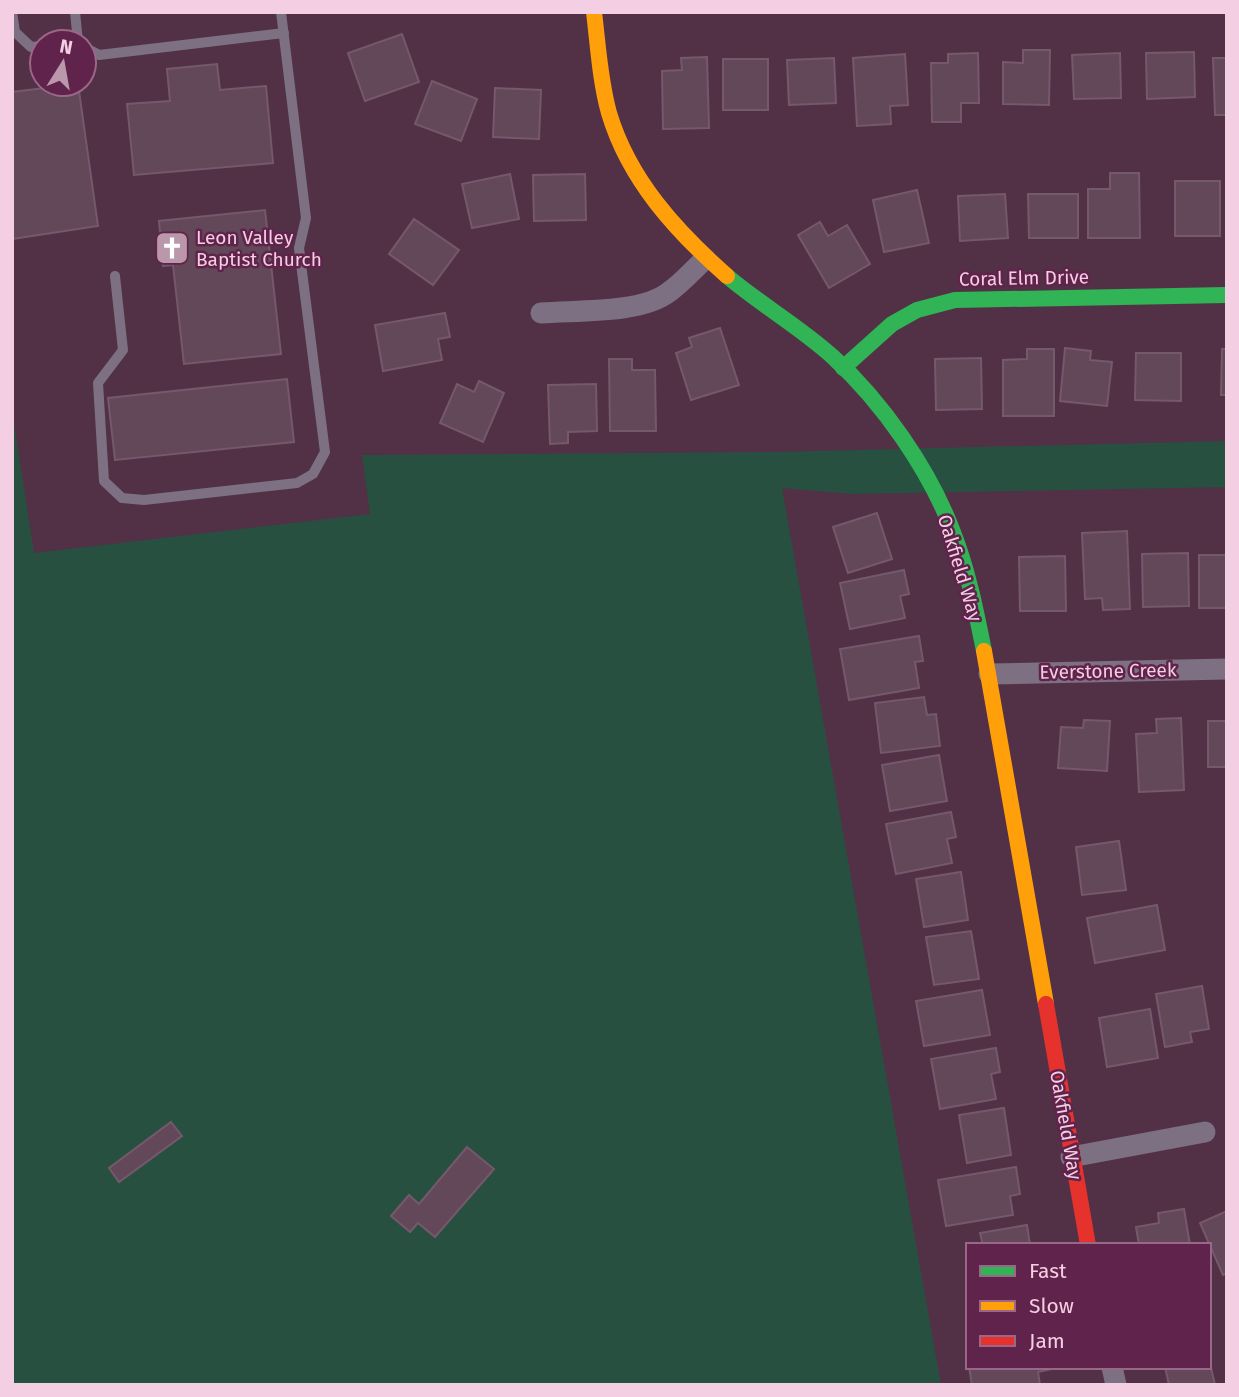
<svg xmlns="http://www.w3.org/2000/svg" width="1239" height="1397" viewBox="0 0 1239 1397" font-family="'Fira Sans',sans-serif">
<rect width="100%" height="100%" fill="#523147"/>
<!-- green -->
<path fill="#275040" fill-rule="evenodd" d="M12,411L34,553L370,514L362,455L776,452L1227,441V487L852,494L782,488L941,1385H12ZM171,1122L181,1136L119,1182L109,1168ZM467,1147L493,1170L436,1237L418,1223L410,1232L391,1216L409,1196L419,1204Z"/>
<!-- building -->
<g fill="#634859" stroke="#75586b" stroke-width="2">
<path d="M402,34L419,82L365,101L348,53Z"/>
<path d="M1023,50H1050L1049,105L1003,104V62L1023,63Z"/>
<path d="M1194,52L1195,97L1147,99L1146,53Z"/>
<path d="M978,53L979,103H961V122H932L931,63H948V54Z"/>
<path d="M1120,53L1121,98L1074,99L1072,55Z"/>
<path d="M905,54L908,105L890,106L891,124L857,126L853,58Z"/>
<path d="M707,57L709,128L663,129L662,71L682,70L681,58Z"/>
<path d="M834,58L836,103L789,105L787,60Z"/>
<path d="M1213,58H1227V115H1215Z"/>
<rect x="723" y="59" width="45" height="51"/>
<path d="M217,64L220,90L266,86L273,163L134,175L127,104L170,101L167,69Z"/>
<path d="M432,81L477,99L461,141L415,124Z"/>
<path d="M78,84L98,226L12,239V92Z"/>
<path d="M495,88L541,90L539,139L493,137Z"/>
<path d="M1110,173H1139L1140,238H1088V189H1110Z"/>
<path d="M510,174L519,219L472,228L462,184Z"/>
<path d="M585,174L586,220L534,221L533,175Z"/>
<rect x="1175" y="181" width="45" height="55"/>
<path d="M917,190L929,243L884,252L873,200Z"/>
<path d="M1005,194L1008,238L960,241L958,196Z"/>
<path d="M1028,194H1078V238H1029Z"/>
<path d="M265,210L281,354L184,364L173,265L163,266L159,221Z"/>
<path d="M414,219L459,250L433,285L389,254Z"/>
<path d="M820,222L828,236L847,225L870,264L829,288L798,235Z"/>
<path d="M445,313L450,337L438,339L442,360L383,371L375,325Z"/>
<path d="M720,328L739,385L691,400L676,353L692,347L689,338Z"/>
<path d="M1065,348L1091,351L1090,360L1112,362L1107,406L1060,401Z"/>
<path d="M1027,349H1054V416H1003V360L1027,359Z"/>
<path d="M1222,349H1227V395H1221Z"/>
<path d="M1136,353H1181V401L1135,400Z"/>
<path d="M981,358L982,409L936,410L935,359Z"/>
<path d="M609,359H632V370H655L656,431H610Z"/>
<path d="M287,379L294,442L115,460L108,398Z"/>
<path d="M479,381L504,393L483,442L440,423L457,384L474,392Z"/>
<path d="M596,384L597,431L568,432V443L550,444L548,385Z"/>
<path d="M877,513L892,559L848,573L833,527Z"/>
<path d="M1127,531L1130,609L1103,610L1102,598L1085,599L1082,533Z"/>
<path d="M1188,553L1189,606L1143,607L1142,554Z"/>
<rect x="1199" y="555" width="28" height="53"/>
<path d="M1065,556L1066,611H1020L1019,557Z"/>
<path d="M904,570L909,594L900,596L905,618L850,629L840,583Z"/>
<path d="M919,636L923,661L915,662L919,688L849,700L840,649Z"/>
<path d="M924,697L927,715L936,714L940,746L881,753L875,703Z"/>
<path d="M1181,718L1184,790L1139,792L1136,734L1157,733L1156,719Z"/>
<path d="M1084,720L1110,721L1107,771L1058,768L1061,727L1083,728Z"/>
<rect x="1208" y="721" width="19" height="46"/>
<path d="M939,755L947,801L890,811L882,765Z"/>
<path d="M951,812L956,837L947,839L952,863L896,874L886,824Z"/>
<path d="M1119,841L1126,890L1082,895L1076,847Z"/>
<path d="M961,872L968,920L924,927L916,879Z"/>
<path d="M1157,905L1165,950L1095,963L1087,918Z"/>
<path d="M971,931L979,979L934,985L926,937Z"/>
<path d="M1202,986L1209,1029L1190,1032L1192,1042L1165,1047L1156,994Z"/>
<path d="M982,990L990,1035L924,1046L916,1001Z"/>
<path d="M1150,1009L1158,1058L1107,1067L1099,1018Z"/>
<path d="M996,1048L1000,1072L991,1074L996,1099L940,1109L931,1059Z"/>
<path d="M1004,1108L1011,1155L967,1163L959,1115Z"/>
<path d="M171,1122L182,1136L119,1182L109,1168Z"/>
<path d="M467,1147L494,1169L435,1237L418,1223L410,1232L391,1216L409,1195L419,1204Z"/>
<path d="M1016,1167L1020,1194L1010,1196L1013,1215L946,1226L938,1180Z"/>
<path d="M1184,1209L1190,1245H1139L1136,1227L1159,1223L1158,1213Z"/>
<path d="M1227,1211V1273L1223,1275L1200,1223Z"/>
<path d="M1027,1225L1030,1245H983L980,1233Z"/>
<path d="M1209,1359L1215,1385H1169L1165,1367H1209Z"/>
<path d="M969,1367H1052V1369L1038,1372L1040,1385H972Z"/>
</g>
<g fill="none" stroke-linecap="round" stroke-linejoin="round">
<!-- lane -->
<g stroke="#7c7082" stroke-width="10">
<path d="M12,12L15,32L31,47L42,46"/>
<path d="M75,12L78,42"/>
<path d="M84,47L99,55L284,33"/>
<path d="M115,276L123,350L98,383L104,481L122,498L144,500L297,483L313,474L325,452L299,248L306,218L281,12"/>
</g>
<!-- street -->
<g stroke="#7c7082" stroke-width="21">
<path d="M541,313C576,310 641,314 669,292C682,283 693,270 705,259"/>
<path d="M989,674L1227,669"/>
<path d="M1071,1157L1205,1132"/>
<path d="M1112,1367L1116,1385"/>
</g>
<!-- fast -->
<g stroke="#30b455" stroke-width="16">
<path d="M727,276C761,305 800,327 833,357C883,403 929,469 953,532C968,570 976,611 984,651"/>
<path d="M843,368L892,324L917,310L955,300L1227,295"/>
</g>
<!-- slow -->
<g stroke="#ff9f0a" stroke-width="16">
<path d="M594,12C598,45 600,81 609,113C629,180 676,231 727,276"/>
<path d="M984,651L1046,1004"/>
</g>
<!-- jam -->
<path stroke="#e5322d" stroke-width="16" d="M1046,1004L1088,1245"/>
</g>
<!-- icons -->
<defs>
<g id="church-square" transform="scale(1.75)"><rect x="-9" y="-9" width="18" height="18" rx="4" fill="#bb97ac" stroke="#60234b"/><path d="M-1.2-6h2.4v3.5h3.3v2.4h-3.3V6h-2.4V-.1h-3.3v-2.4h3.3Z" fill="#fff"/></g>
</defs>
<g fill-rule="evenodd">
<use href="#church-square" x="172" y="248"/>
</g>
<g text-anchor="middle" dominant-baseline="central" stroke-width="5" stroke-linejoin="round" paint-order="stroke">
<!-- poi labels -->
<g font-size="19" fill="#f4cee3" stroke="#60234b" text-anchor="start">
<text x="196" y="237">Leon Valley<tspan x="196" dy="22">Baptist Church</tspan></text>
</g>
<!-- street labels -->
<g font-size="19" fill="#f4cee3" stroke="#60234b">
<text transform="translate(1024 278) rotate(-1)">Coral Elm Drive</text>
<text transform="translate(960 568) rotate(73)">Oakfield Way</text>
<text transform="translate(1108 671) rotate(-1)">Everstone Creek</text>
<text transform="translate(1066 1125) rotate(80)">Oakfield Way</text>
</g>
</g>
<!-- border -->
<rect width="1239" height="1397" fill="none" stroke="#f4cee3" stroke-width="28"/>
<!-- legend -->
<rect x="966" y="1243" width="245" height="126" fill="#60234b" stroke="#9b6788" stroke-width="2"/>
<rect x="980" y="1266" width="35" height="10" fill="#30b455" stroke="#9b6788" stroke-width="2"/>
<text x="1029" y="1278" font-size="21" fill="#f4cee3">Fast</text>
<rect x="980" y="1301" width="35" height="10" fill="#ff9f0a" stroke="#9b6788" stroke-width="2"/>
<text x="1029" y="1313" font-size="21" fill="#f4cee3">Slow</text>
<rect x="980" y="1336" width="35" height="10" fill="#e5322d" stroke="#9b6788" stroke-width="2"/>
<text x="1029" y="1348" font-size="21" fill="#f4cee3">Jam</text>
<!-- north arrow -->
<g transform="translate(63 63) rotate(11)"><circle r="33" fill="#60234b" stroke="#9b6788" stroke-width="2"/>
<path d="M0-5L12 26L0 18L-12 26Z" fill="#bb97ac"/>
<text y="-10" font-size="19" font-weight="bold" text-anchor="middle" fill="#f4cee3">N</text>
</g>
</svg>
